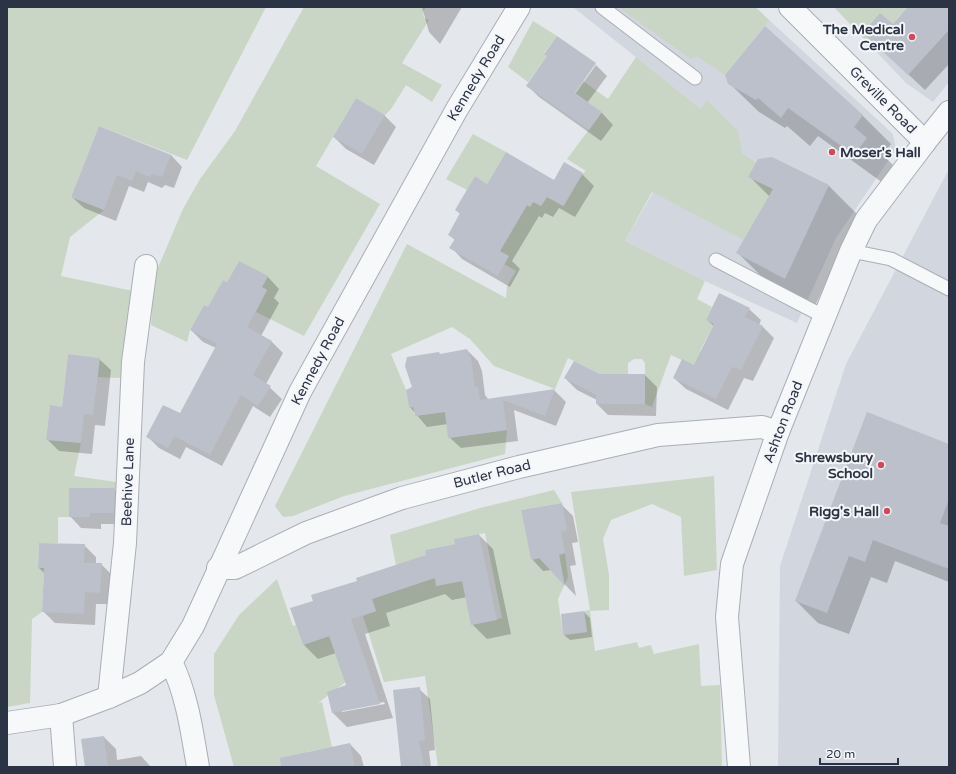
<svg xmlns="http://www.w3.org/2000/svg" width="956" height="774" viewBox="0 0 956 774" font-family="'Varela Round',sans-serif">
<rect width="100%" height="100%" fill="#e4e7ec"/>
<!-- built -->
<g fill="#d2d6de">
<path d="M573,7H755L893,134L896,149L836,238L797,323L705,281L625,241L701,109Z"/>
<path d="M834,7H949V82L933,102L906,83Z"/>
<path d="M949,169V767H778L780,566L846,364Z"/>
</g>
<!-- green -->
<g fill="#c9d6c5" fill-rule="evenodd">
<path d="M7,7H266L187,160L99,126L71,197L104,210L70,237L61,276L133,291L121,378L97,377L99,358L68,354L62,407L50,406L46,439L81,443L74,476L116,482L117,488H69V517H58V543H39L38,568H44L42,612L32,619L30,703L7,707Z"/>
<path d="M304,7H426L423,12L424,18L429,20L402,63L442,85L432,102L406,85L391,109L385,115L356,98L316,166L380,204L304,336L256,312L267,290L262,287L268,277L239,261L227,282L223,280L216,293L215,311L204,305L190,330L187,342L151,325L154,277L183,209L200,179L235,131Z"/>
<path d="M618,7H755L769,20L725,75L697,56L691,59Z"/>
<path d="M834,7H908L871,46Z"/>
<path d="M533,21L557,36L544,53L547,56L528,82L508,67Z"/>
<path d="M636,57L701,109L707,100L738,131L742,153L756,163L748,177L773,189L744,240L652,192L625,241L705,281L697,299L712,307L706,320L714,324L700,351L707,354L700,368L671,355L652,407L645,404V363L642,359H634L628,363V374H600L568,358L555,389L494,366L470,339L452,327L391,354L406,390L409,408L413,407L415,416L443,412L444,408L449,438L507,430L505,454L344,496L293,516L283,517L275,506L407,244L506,298L507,286L516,271L504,264L500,251L527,205L530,206L533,202L541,206L547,197L564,206L583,173L586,171L567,159L602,112L575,93L583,81L608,99Z"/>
<path d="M473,134L506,152L487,184L475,176L467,190L446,179Z"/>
<path d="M714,476L717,570L684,576L681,517L652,504L611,520L603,539L609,575V610L590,611L595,651L637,642L639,648L651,645L654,654L699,644L701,686L720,685L722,767H438L425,676L384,682L363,616L376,611L372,599L404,588L396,565L390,535L480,508L554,490L562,503L521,510L531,560L545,557L548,567L552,572L558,571L561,566L559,555L565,553L568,577L558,599L563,635L587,632L584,611L590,610L571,492ZM485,533L502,618L472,625L462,581L437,586L432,567L425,550L455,544V539Z"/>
<path d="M277,579L293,626L296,625L303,645L333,635L347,681L318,703L322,702L332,747L307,752L310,767H234L214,695V654L239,615Z"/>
</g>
<!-- shadow -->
<g fill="#0003" fill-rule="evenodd">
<path d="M422,7H462L440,44L429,32Z"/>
<path d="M909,7H949V64L925,90L864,33L893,25Z"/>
<path d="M557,37L596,65H594L571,96L573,97L596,65L607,76L587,103L602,113L613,125L601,141L539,97L527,85L548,56Z"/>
<path d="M729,83L862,115L891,144L883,155L895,167L883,183L818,136L810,146L787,126L785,128L759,112Z"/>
<path d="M384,115L396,127L374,165L346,149L334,137Z"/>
<path d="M99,127L171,155L182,167L174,188L165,185L162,188L148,182L144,192L129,186L116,221L84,208L72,197Z"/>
<path d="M582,174L594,186L575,217L559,208L553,217L545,213L542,218L539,216L512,261L520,269L510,287L462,259L451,247L455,240L449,235L461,215L456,210L488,185L554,181Z"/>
<path d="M749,176L829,186L858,215L814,308L767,282L738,253L770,197Z"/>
<path d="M239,262L268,277L279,289L274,298L279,303L261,336L271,341L283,353L266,384L282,399L270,417L253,406L222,466L186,447L180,459L159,448L148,437L181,415L216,348L203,342L191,330L228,284Z"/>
<path d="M749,309L761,320L759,325L762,326L774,338L753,381L744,378L728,410L686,389L674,378L694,366L714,326L707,320Z"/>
<path d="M467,350L478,361L482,371L485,395L489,400L555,391L566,402L556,426L514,410L518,441L461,448L449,437L448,424L427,427L410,407L413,388L440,355Z"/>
<path d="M99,359L111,370L105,426L95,425L92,454L59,451L47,439L63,408Z"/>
<path d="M600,375H645L657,387L656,416L608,415L597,404V400L577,390L565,378Z"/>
<path d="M949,445V582L895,561L887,583L871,577L849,634L818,623L796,601Z"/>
<path d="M114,489L126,501L125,524H101V529L81,528L70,516Z"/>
<path d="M561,504L573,516L578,542L572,543L576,565L570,566L576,596L551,570L543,571L532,559Z"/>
<path d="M479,535L493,549L511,634L487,639L472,624L467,597L452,600L445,594L386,613L390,626L365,634L393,718L347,727L333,713L347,686L336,653L318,659L304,645L314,602L358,581L457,545ZM384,702L385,704L342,712V710Z"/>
<path d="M84,545L96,557V564H101L113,576L112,604H96L95,625L55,623L43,611L45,574L39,568Z"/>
<path d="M584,612L590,618L592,637L570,640L564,635Z"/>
<path d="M419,689L430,699L435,750L429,751L431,767H402Z"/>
<path d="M104,737L116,749L117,760L141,756L151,767H86Z"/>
<path d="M350,744L361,756L364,767H311Z"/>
</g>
<!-- building -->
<g fill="#bbc0ca">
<path d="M908,7H949V30L908,75L863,33L880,13L893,24Z"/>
<path d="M765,26L863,115L854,127L867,138L854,155L788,108L781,118L758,98L756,100L728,84L725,75Z"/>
<path d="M557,36L596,63L575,93L602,112L589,130L526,86L547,56L544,54Z"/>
<path d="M356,98L385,115L362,154L333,137Z"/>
<path d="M99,126L171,155L162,177L152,174L150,177L136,171L132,181L117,175L104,210L71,197Z"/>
<path d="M506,152L554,180L564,162L583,173L563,206L547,197L541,206L533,202L530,207L527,205L500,251L509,256L498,276L449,248L455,239L448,235L460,213L455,210L475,176L487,184Z"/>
<path d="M772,157L829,185L785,279L736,253L773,189L748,177L758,159Z"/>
<path d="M239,261L268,276L262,287L267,290L247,327L272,341L253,375L271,386L258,406L241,395L210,455L174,436L168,448L146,437L163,405L180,413L217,344L190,330L204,305L208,307L223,280L227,282Z"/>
<path d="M719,293L750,308L745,317L763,326L741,370L732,367L716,399L673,378L682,359L694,365L714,324L706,320Z"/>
<path d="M467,349L471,359L475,387H478L480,400L555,389L545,416L503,400L507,430L448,438L445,412L415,416L414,407L409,408L406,390L412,387L405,366L407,357L439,352L440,354Z"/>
<path d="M68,354L100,358L93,415L84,414L81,443L46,440L50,405L62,407Z"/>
<path d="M574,361L600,374H645V404H596V395L564,378Z"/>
<path d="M867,412L949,444V499L940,523L949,526V569L873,540L865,562L849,556L827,613L795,601Z"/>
<path d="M69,488H115L114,513H90V517H69Z"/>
<path d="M562,503L567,530L561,532L565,553L559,555L565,586L539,558L531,560L521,510Z"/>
<path d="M479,534L497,620L471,625L462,581L436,586L435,578L372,599L376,611L351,619L380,704L332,713L327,692L346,685L329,636L303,645L290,608L313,601L311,595L357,581L356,578L426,555L425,550L455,544L454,539Z"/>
<path d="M39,543L85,544L84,563H102L100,593L85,592L84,614L42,612L44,568H38Z"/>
<path d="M584,611L587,632L563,635L561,614Z"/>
<path d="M420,687L425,740L419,741L424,767H401L393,690Z"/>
<path d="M104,736L108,767H85L81,739Z"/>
<path d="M350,743L355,767H281L280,758Z"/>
</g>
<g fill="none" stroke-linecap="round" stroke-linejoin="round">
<!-- service casing -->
<g stroke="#a9aeb7" stroke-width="15">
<g id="service">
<path d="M602,7L695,78"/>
<path d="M851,251L891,259L949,289"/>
<path d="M716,260L825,317"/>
</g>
</g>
<!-- minor casing -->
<g stroke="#a9aeb7" stroke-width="24">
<g id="minor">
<path d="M790,7L925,142"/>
<path d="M218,568H235L306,533L402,498L519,467L658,435L762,427L778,432"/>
<path d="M171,662C187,694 192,732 198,767"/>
<path d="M109,697L125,543L133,362L146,266"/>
<path d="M61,715L65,767"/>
<path d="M7,723L61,715L109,697L140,683L171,662L193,626L300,392L457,109L519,7"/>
<path d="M739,767L727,617L732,564L778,432L851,251L866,220L925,142L949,112"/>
</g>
</g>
<!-- service -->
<use href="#service" stroke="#f7f8fa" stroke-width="13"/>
<!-- minor -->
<use href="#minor" stroke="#f7f8fa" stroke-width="22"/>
</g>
<!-- markers -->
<g fill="#d1495b" stroke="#f4f6f9" stroke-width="1.5">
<circle cx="912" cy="37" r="4"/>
<circle cx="832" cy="152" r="4"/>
<circle cx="881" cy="465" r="4"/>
<circle cx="887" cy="511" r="4"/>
</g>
<g text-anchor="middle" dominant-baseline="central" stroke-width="4" stroke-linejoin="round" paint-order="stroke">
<!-- poi labels -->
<g font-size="14" font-weight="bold" fill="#2b3445" stroke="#f4f6f9" text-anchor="end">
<text x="904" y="29">The Medical<tspan x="904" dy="16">Centre</tspan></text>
<text x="840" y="152" text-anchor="start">Moser's Hall</text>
<text x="873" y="457">Shrewsbury<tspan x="873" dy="16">School</tspan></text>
<text x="879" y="511">Rigg's Hall</text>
</g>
<!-- street labels -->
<g font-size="14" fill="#2b3445" stroke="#f4f6f9">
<text transform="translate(476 78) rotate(-59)">Kennedy Road</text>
<text transform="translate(883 100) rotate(45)">Greville Road</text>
<text transform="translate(318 361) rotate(-62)">Kennedy Road</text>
<text transform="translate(783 422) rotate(-69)">Ashton Road</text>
<text transform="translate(492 474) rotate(-14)">Butler Road</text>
<text transform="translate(128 482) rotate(-88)">Beehive Lane</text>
</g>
</g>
<!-- border -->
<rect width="956" height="774" fill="none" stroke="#2b3445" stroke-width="16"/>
<!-- scale -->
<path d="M820 758v6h78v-6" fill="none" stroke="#2b3445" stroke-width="2"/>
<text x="826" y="758" font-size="12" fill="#2b3445" stroke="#f4f6f9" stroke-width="3" paint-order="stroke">20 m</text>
</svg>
